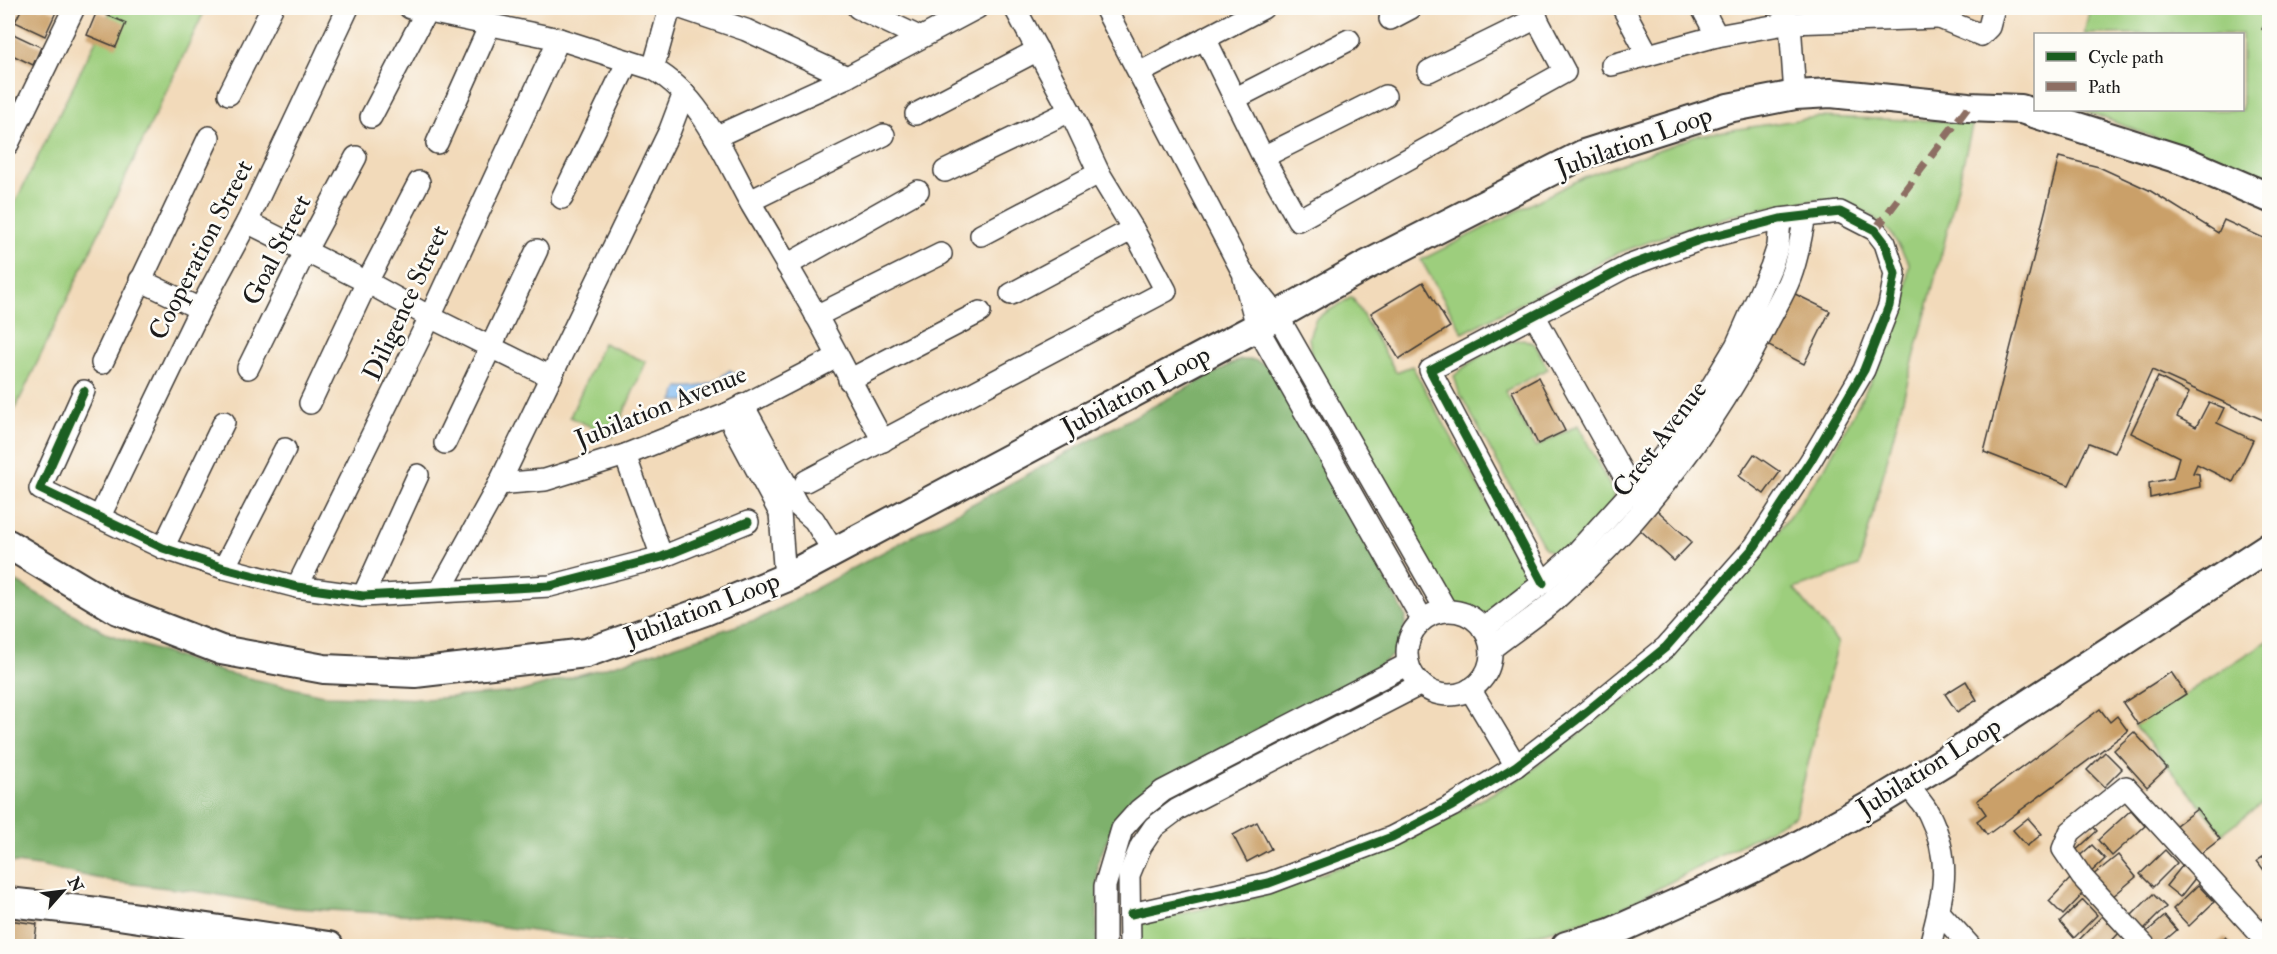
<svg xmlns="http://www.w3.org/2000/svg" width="2277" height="954" viewBox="0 0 2277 954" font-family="'IM FELL Double Pica',serif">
<rect width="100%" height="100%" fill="#fdfcf7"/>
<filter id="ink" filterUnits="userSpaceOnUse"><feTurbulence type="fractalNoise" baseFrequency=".0167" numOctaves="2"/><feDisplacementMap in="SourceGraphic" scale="12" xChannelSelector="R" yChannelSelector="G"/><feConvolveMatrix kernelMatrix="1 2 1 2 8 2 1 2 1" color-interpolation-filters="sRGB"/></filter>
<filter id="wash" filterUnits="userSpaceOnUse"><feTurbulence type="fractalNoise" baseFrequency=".008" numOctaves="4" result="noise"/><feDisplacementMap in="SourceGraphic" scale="24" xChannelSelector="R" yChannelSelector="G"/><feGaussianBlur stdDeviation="1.35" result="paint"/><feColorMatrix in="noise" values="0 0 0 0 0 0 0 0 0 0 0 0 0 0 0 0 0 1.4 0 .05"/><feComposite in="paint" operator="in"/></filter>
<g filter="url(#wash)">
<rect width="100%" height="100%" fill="#f2daba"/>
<!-- green -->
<g fill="#9dce7d" stroke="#5c754c" stroke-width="1.5">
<path d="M112,8H206L8,424V217Z"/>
<path d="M2090,8H2269V182L2083,110H2242V34H2084Z"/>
<path d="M1817,117L1973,122L1944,244L1859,566L1794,589L1838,643L1795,816L1612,913L1495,946H1139L1137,924L1267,894L1398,845L1522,777L1636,690L1755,564L1824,469L1879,365L1905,304L1909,263L1891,233L1871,215L1849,204L1815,200L1752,210L1681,230L1616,254L1463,333L1421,260L1584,177L1699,135Z"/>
<path d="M1352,297L1396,372L1412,366L1525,570L1527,582L1485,615L1464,607L1448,604L1312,361L1309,337L1316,318Z"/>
<path d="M1523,339L1535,344L1548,369L1505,391L1536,447L1578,425L1613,492L1614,505L1564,553H1553L1544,547L1459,392L1454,376C1470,361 1502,341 1523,339Z"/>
<path d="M603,343L646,362L613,437L570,417Z"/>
<path d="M2269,640V798L2223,833L2135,726Z"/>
</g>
<!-- forest -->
<path fill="#7eb16c" stroke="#4d6644" stroke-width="1.5" d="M1239,360H1254L1272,368L1406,617C1401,652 1397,653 1369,673L1161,780L1119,812L1098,862L1097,946H642L416,915L295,908L202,892L116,882L39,866L8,862V577L108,634L223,672L327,696L425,699L519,692L624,662L761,618Z"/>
<!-- water -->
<path fill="#81bcf3" stroke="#4e6c88" stroke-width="1.5" d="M730,370L742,380C715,400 706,401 673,401L679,387C703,388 712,385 730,370Z"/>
<g id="blocks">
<!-- building -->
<g fill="#caa069">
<path d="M22,8H45L56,12L45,36L15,22Z"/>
<path d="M97,11L126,23L116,47L87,35Z"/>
<path d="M2270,16V35L2262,29Z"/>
<path d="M9,32L41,47L33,65L8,53Z"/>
<path d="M8,97L16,101L8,121Z"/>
<path d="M2059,157L2099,167L2149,190L2218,233L2224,220L2270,241V423L2152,370L2115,453L2089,443L2069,485L1984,452Z"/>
<path d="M1423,282L1450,327L1399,359L1371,313Z"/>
<path d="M1791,292L1830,311L1804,364L1765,344Z"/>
<path d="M1538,377L1565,431L1538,444L1512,391Z"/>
<path d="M2158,377L2189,393L2177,417L2196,427L2209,402L2224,408L2217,423L2253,440L2233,482L2197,464L2193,473L2199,474L2200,487L2150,498L2149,483L2173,478L2179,457L2131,433Z"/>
<path d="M1754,454L1780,472L1764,494L1739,476Z"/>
<path d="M1657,510L1692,542L1674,561L1639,529Z"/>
<path d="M2171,672L2186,694L2138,725L2123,703Z"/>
<path d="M1966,681L1977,700L1957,712L1945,694Z"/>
<path d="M2100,709L2110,722L2117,716L2128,731L1987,835L1977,821L1986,814L1977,801Z"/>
<path d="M2134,732L2167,768L2147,787L2114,750Z"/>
<path d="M2105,752L2122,769L2104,787L2087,770Z"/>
<path d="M2197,809L2220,839L2198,856L2175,826Z"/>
<path d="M2131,810L2145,826L2112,856L2098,840Z"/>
<path d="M2028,818L2042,834L2027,846L2013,830Z"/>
<path d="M1257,822L1271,849L1247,862L1233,835Z"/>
<path d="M2092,825L2097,831L2073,853L2068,846Z"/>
<path d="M2092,845L2105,859L2088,875L2074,861Z"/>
<path d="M2165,850L2177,863L2153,887L2140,874Z"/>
<path d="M2270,852V878L2257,861Z"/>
<path d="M2118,855L2136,877L2106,902L2087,880Z"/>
<path d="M2182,866L2196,877L2180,897L2166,886Z"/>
<path d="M2071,878L2085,892L2063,915L2049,901Z"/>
<path d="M2198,885L2214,902L2189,926L2173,909Z"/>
<path d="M2153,894L2166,907L2142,931L2129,918Z"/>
<path d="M2083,900L2097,915L2074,938L2060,922Z"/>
<path d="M2102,916L2119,933L2107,946H2085L2079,940Z"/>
<path d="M2165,916L2177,930L2158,946H2151L2142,936Z"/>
<path d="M8,920L37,924L34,946H8Z"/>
<path d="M149,937L180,941L179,946H148Z"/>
<path d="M2225,937L2233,946H2212Z"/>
</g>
</g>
</g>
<g filter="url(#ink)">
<use href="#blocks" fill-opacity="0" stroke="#3c3834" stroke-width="1.5"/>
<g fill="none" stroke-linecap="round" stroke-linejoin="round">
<!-- minor casing -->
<g stroke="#3c3834" stroke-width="24">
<g id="minor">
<path d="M410,8L559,39L653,69C702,96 725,157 751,204C773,241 795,278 816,315C839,357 860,399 883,441"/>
<path d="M681,8L746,30L847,77"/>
<path d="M858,8L919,37"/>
<path d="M1105,8L1242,271L1277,315L1446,610"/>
<path d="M1623,8L1648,55"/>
<path d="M1702,8L1717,36"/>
<path d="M1782,8L1790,23L1795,95"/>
<path d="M1925,12L1981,35L1989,27L1994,8"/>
<path d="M1390,19L1411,8"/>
<path d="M1205,38L1263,157L1298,220L1565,72L1531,8"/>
<path d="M1612,65L1717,36L1790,23L1938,18"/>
<path d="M653,69L670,8"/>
<path d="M1429,71L1537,18"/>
<path d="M1139,73L1263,8"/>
<path d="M229,94L272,8"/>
<path d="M1236,98L1349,40"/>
<path d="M916,114L1038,50"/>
<path d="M371,117L426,12"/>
<path d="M715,137L847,77L977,8"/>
<path d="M437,143L490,25"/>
<path d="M8,144L74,8"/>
<path d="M1263,157L1385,96"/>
<path d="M945,171L1070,111"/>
<path d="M562,198L628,61"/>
<path d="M750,201L884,135"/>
<path d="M247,222L367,282L430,317L551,377"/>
<path d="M981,235L1099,173"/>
<path d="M787,265L918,191"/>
<path d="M1244,278L1257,327L1422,619"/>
<path d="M140,280L200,309"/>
<path d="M1011,294L1133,229"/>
<path d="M1534,315L1632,490L1642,499"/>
<path d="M816,316L941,254"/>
<path d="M102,363L209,137"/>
<path d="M248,368L306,250L356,157"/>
<path d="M849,380L980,312"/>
<path d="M84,391L40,489L163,548L224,568L297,587L363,596L550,586L662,557L748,522"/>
<path d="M310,403L367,282L419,182"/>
<path d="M743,405L798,506L814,520L834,552"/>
<path d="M727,414L780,513L785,578"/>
<path d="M445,443L537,250"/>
<path d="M625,455L662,557"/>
<path d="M806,481L1166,291L1133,229L1099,173L1070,111L1015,8"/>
<path d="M499,484L545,480L625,455L727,414L837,357"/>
<path d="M100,516L200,309L247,222L348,8"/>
<path d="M163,548L224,422"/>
<path d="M224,568L285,449"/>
<path d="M297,587L430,317L559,39"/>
<path d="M440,591L499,484L670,130L684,93"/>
<path d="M363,596L418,475"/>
<circle cx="1449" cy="653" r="42"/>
<path d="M1483,629L1543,583L1577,552L1661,459L1700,406L1736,346L1771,267L1778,246L1780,219"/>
<path d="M1491,649C1512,632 1536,617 1556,599C1641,522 1714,429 1766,326C1774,310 1784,294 1790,278C1798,258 1801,236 1805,216"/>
<path d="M1470,689L1516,766"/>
<path d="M1907,784C1914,794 1924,804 1929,814C1954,865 1942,895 1930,946"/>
<path d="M1938,911L1970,946"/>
<path d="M1131,914L1269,883L1392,837L1452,806L1516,766L1575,721L1666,647L1755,546L1811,460L1864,370L1889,306L1895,274L1885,243L1875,230L1840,212L1780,219L1702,239L1628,266L1430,370L1543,583"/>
<path d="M1105,946V886L1122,829L1139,810L1163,791L1408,664"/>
<path d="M1130,946L1129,875L1141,846L1154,827L1178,809L1421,684"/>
<path d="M2145,946L2082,877L2063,849L2070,832L2126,787L2270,945"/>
</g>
</g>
<!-- secondary casing -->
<g stroke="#3c3834" stroke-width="32">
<g id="secondary">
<path d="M8,544L118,610L221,650L324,669L415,673L586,653L705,611L785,578L1257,327L1363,267L1584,154L1728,108L1795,95L1831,93L1968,107L2021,109L2182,160L2270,198"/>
<path d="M8,902L98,912L329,946"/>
<path d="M1566,946L1610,933L1733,878L1794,848L1879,801L1945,761L2010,716L2270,546"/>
</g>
</g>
<!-- minor -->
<use href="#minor" stroke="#fff" stroke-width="21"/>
<!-- secondary -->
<use href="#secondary" stroke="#fff" stroke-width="28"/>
<!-- quiet -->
<path stroke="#8d6e63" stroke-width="8" stroke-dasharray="15 8" stroke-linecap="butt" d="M1875,230L1968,107"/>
<!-- cycleway casing -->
<g stroke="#fdfcf7" stroke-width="13">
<g id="cycleway">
<path d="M84,391L40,489L163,548L224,568L297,587L363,596L550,586L662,557L748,522"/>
<path d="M1131,914L1269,883L1392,837L1452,806L1516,766L1575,721L1666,647L1755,546L1811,460L1864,370L1889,306L1895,274L1885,243L1875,230L1840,212L1780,219L1702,239L1628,266L1430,370L1543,583"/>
</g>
</g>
<!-- cycleway -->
<use href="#cycleway" stroke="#1b5e20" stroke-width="9"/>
</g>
</g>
<g text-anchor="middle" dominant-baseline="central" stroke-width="5" stroke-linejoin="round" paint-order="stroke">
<!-- street labels -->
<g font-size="26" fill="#1c1c1c" stroke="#fdfcf7">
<text transform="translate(1634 142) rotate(-20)">Jubilation Loop</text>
<text transform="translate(201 250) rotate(-63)">Cooperation Street</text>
<text transform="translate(277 250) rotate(-63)">Goal Street</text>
<text transform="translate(406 303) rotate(-65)">Diligence Street</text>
<text transform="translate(1136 391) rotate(-28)">Jubilation Loop</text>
<text transform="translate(661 407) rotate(-22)">Jubilation Avenue</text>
<text transform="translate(1660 439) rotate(-53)">Crest Avenue</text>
<text transform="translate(702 609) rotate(-21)">Jubilation Loop</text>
<text transform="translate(1929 767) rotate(-32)">Jubilation Loop</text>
</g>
</g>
<!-- margin -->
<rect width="2277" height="954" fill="none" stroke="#fdfcf7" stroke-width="30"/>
<!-- legend -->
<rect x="2034" y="33" width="210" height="78" fill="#fdfcf7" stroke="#a3a29f" stroke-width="1.5"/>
<rect x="2046" y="52" width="30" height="9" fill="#1b5e20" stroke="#a3a29f" stroke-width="1.5"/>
<text x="2088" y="63" font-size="18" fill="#1c1c1c">Cycle path</text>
<rect x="2046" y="82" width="30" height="9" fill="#8d6e63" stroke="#a3a29f" stroke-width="1.5"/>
<text x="2088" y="93" font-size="18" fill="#1c1c1c">Path</text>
<!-- north arrow -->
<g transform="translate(63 891) rotate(62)" stroke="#fdfcf7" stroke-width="4.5" paint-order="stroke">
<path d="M0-4.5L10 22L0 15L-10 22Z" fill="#1c1c1c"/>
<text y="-9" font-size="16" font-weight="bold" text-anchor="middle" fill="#1c1c1c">N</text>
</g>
</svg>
